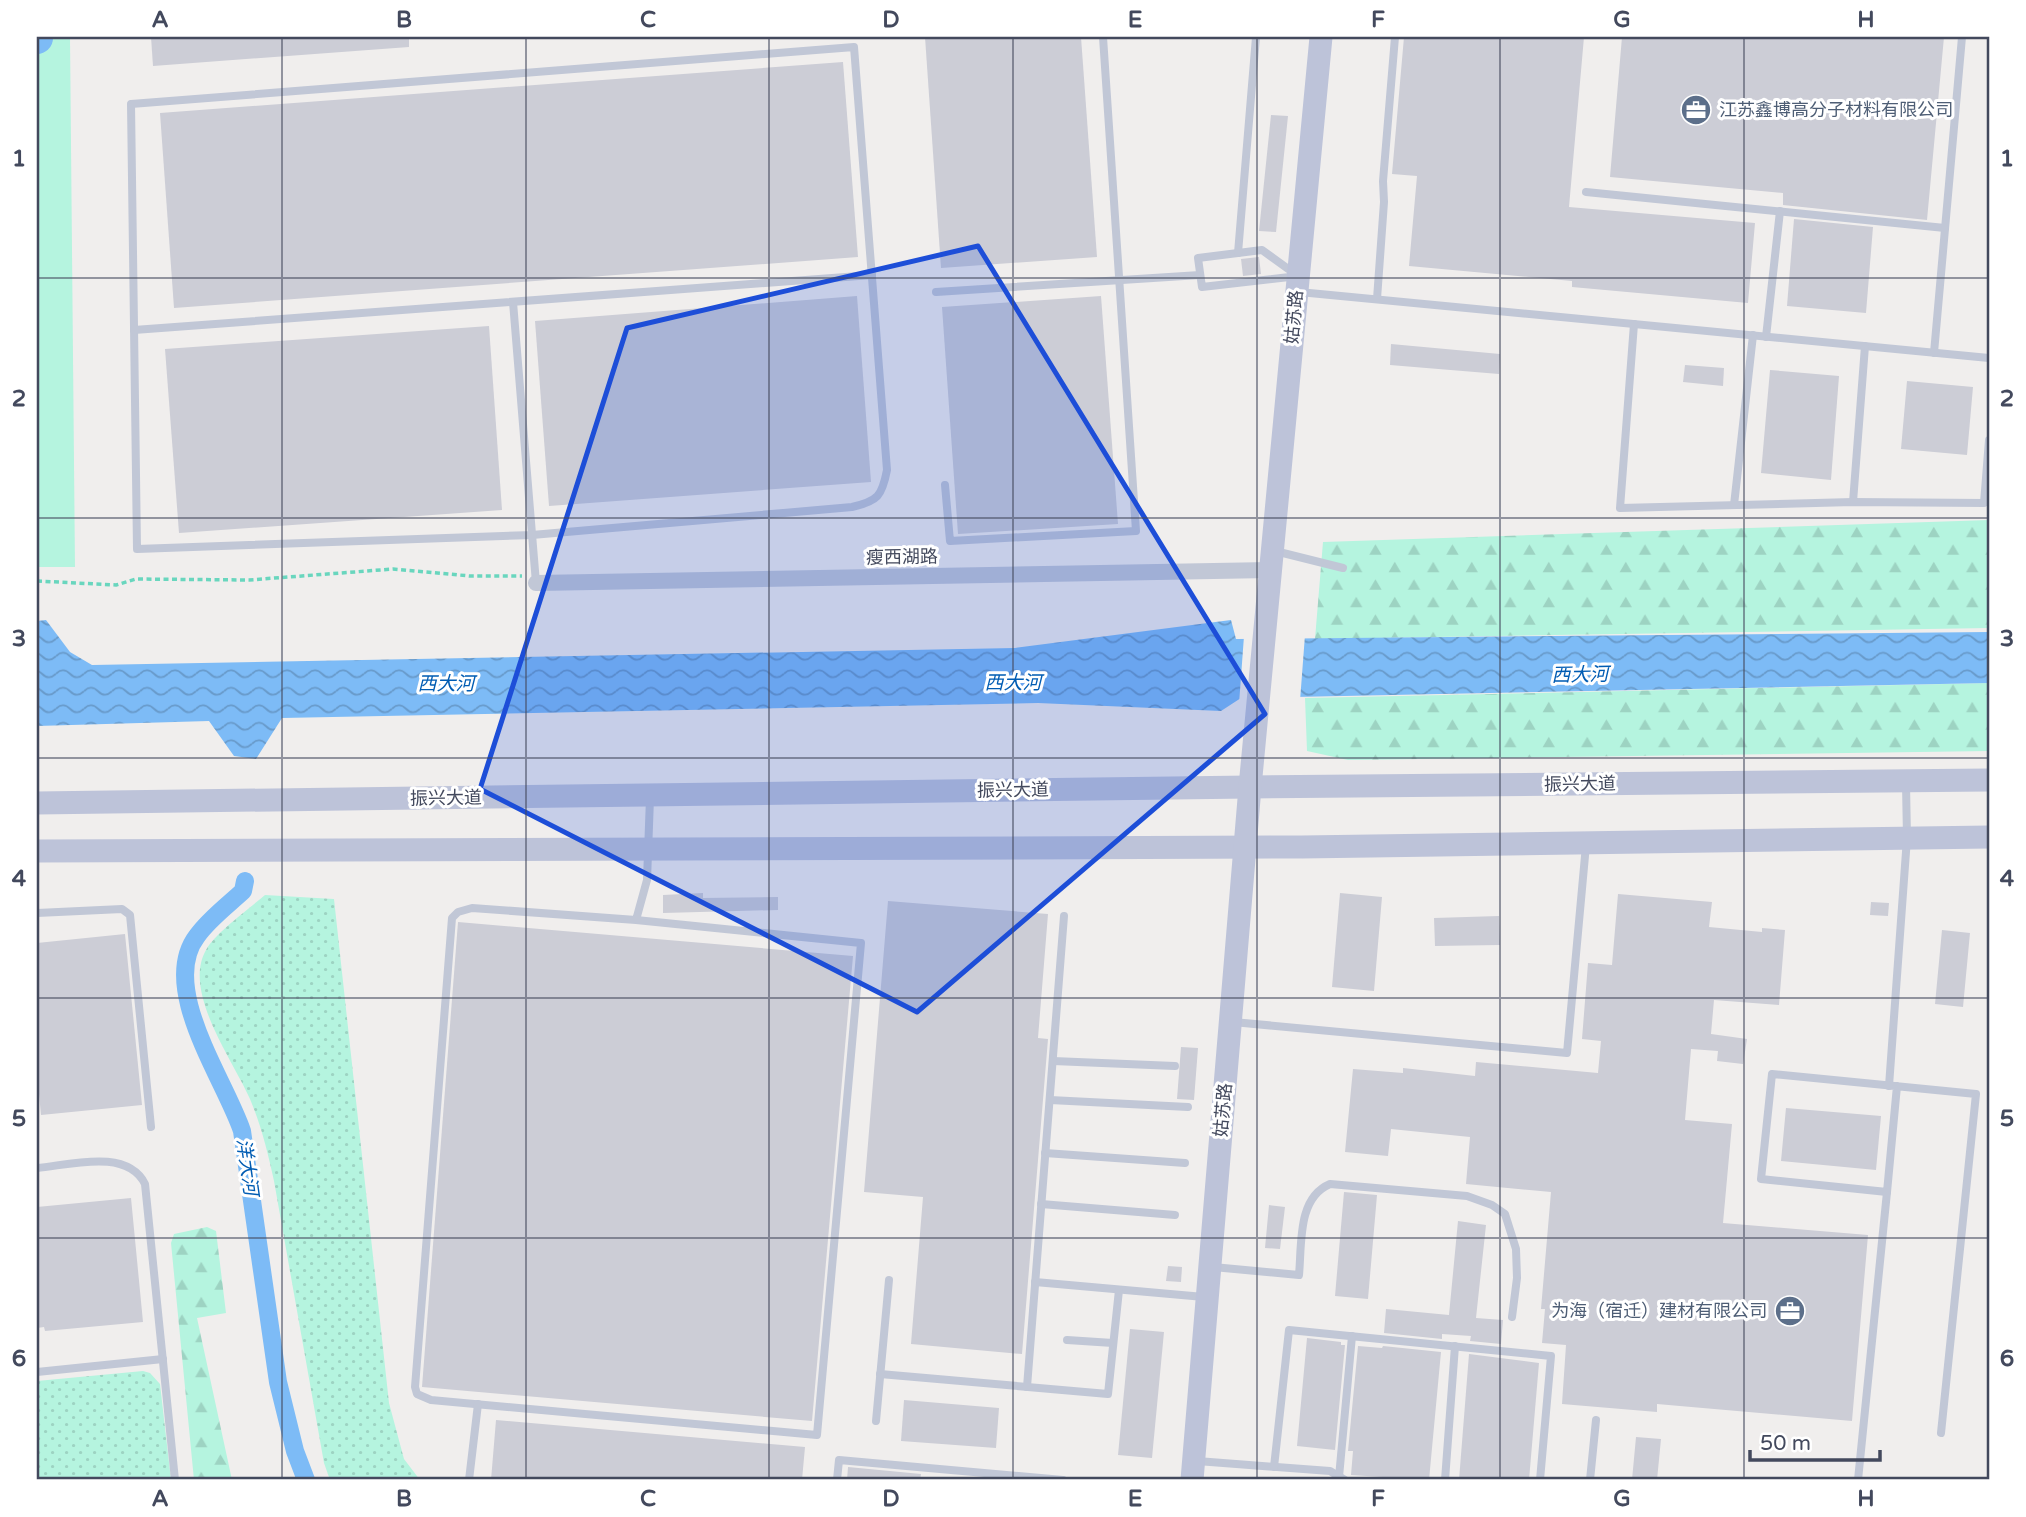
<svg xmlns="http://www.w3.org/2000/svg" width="2026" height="1517" viewBox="0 0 2026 1517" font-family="'Varela Round','Noto Sans SC',sans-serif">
<defs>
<pattern id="grass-dots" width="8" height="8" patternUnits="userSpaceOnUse" patternTransform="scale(1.75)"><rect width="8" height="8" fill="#b5f4df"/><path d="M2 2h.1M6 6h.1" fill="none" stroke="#9dd3c2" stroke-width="1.8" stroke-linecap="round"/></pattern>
<pattern id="forest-firs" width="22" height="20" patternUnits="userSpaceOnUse" patternTransform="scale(1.75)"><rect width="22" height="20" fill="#b5f4df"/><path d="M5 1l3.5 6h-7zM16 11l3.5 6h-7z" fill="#9dd3c2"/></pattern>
<pattern id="water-waves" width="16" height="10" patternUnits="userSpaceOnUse" patternTransform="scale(1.75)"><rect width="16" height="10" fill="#7dbbf6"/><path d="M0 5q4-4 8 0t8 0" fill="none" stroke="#689aca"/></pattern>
</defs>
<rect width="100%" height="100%" fill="#f0eeed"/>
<!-- grass -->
<g fill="url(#grass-dots)">
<path d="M265,895L334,899L389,1403L404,1459L420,1480H330L324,1463L274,1181C268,1153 261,1125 250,1099C233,1060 182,992 206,950C214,934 250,908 265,895Z"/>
<path d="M143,1371L150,1373L160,1384L171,1480H37V1381Z"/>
</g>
<!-- forest -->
<g fill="url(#forest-firs)">
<path d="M1989,520V628L1315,639L1323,542Z"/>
<path d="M1989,683V751L1348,760L1307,751L1305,698Z"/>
<path d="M207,1227L216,1231L226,1313L197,1318L232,1480H194L171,1243L174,1234Z"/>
</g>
<!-- garden -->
<path fill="#b5f4df" d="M37,37H70L75,567H37Z"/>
<!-- water -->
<path fill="url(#water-waves)" d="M46,620L70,652L92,665L1015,648L1231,620L1236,639L1989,632V683L1241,698L1221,711L1038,703L282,718L256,759L234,756L209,721L37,726V621Z"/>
<!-- pier -->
<path fill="#f0eeed" d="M1305,635L1300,701L1242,702L1239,704L1244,636Z"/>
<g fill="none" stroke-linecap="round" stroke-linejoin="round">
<!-- canal -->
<path stroke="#7dbbf6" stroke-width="18" d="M245,881L243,891C228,905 209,919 197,936C158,987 225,1080 242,1131L278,1382L295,1451L306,1480"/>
<!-- river -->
<path stroke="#7dbbf6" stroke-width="32" d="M37,38V37"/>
</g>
<!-- building -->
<g fill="#cccdd6">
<path d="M151,37H409V47L153,66Z"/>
<path d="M925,37H1081L1097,257L941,268Z"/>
<path d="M1404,37H1584L1569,207L1755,223L1748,303L1572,287V281L1409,266L1417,176L1392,174Z"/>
<path d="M1622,37H1944L1927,220L1783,205V193L1610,177Z"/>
<path d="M843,62L858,257L174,308L160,113Z"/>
<path d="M1271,115L1288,116L1276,232L1259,231Z"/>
<path d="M1794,219L1873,227L1866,313L1787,306Z"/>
<path d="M1259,257L1261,274L1243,276L1241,259Z"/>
<path d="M857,296L871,482L549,506L535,321Z"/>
<path d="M1101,296L1118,524L958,534L942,307Z"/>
<path d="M489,326L502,510L179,533L165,349Z"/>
<path d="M1391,344L1500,354L1499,374L1390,365Z"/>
<path d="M1685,365L1724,368L1723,386L1683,382Z"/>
<path d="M1770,370L1839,376L1831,480L1761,473Z"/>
<path d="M1907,381L1973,387L1967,455L1901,449Z"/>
<path d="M703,893V898L778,897V910L663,913V895Z"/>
<path d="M1340,893L1382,897L1374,991L1332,987Z"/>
<path d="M1618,894L1712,902L1709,927L1762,932V928L1785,930L1779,1005L1714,1000L1711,1034L1747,1039L1743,1064L1717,1061L1718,1051L1691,1049L1685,1120L1732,1124L1723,1223L1868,1235L1852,1421L1657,1404V1412L1562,1404L1566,1345L1542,1343L1545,1309H1541L1551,1192L1466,1184L1470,1137L1391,1129L1388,1156L1345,1152L1353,1069L1403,1073V1068L1475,1076L1476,1062L1598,1073L1601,1041L1582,1039L1588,963L1612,965Z"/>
<path d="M888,901L1048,914L1038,1038L1048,1039L1022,1354L911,1344L923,1197L864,1192Z"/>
<path d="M1871,902L1889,903L1888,916L1870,915Z"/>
<path d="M1499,916L1500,945L1435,946L1434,918Z"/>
<path d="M458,922L853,956L812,1421L422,1387Z"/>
<path d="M1942,930L1970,933L1963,1007L1935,1004Z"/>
<path d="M125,934L142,1105L41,1115L37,1073V943Z"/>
<path d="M1181,1047L1198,1048L1194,1100L1177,1099Z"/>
<path d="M1786,1108L1881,1116L1876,1170L1781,1161Z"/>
<path d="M1344,1192L1377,1195L1368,1299L1335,1296Z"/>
<path d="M131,1198L143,1322L45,1331L44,1327L37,1328V1207Z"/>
<path d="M1269,1205L1285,1207L1280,1249L1265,1248Z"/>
<path d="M1458,1221L1486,1225L1476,1318L1503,1320L1501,1344L1470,1341L1471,1336L1442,1334V1339L1384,1333L1386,1309L1449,1315Z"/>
<path d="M1168,1266L1182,1267L1181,1282L1166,1281Z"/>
<path d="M1130,1329L1164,1332L1152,1458L1118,1455Z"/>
<path d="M1307,1338L1341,1342V1345H1345L1335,1450L1297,1446Z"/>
<path d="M1358,1346L1382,1348L1383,1346L1441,1352L1429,1480L1351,1475L1353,1451H1348Z"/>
<path d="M1469,1354L1539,1363L1529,1480H1459Z"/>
<path d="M904,1400L999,1408L996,1448L901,1441Z"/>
<path d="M496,1420L805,1447L802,1480H491Z"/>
<path d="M1636,1437L1661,1439L1657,1480H1632Z"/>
<path d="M848,1467L921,1474L920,1480H847Z"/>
</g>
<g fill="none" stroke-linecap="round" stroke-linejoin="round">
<!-- path -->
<path stroke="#69d6be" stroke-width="3.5" stroke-dasharray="5 3.5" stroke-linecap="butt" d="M37,581L116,585L136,579L249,580L393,569L470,576H522"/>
<!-- lane -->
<g stroke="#c1c7d6" stroke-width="8">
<path d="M854,47L887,470C882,496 878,501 852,507L532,535L137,549L131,104Z"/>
<path d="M1586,192L1945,228"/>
<path d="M1262,250L1298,276L1202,287L1198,258Z"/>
<path d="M1238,253L1256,37"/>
<path d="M936,292L1200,275"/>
<path d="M1299,292L1989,358"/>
<path d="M1377,299L1384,202L1383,181L1395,37"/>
<path d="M513,302L536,583"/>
<path d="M1634,324L1620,508L1853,502L1984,503L1989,440"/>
<path d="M134,330L872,275"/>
<path d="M1766,337L1780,211"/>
<path d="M1934,353L1962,37"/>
<path d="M945,485L950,541L1136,531L1103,37"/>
<path d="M1853,502L1865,346"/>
<path d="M1734,505L1753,335"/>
<path d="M1275,551L1343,568"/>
<path d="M37,913L122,909L130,915L151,1127"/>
<path d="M636,920L472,908L458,912L452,918L415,1387L417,1394L431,1400L817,1435L861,943L636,920L647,880L650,798"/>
<path d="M1233,1022L1567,1053L1586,845"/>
<path d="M1053,1061L1175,1066"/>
<path d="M1889,1086L1907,838L1906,784"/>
<path d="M1897,1086L1887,1192L1761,1179L1772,1074L1976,1094L1941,1433"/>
<path d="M1050,1100L1188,1107"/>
<path d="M1045,1153L1185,1163"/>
<path d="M37,1168C70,1165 127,1148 145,1184L175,1480"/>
<path d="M1041,1204L1175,1215"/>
<path d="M1213,1267L1299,1275C1302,1244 1297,1198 1330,1184L1467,1196L1492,1205L1505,1214L1516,1249L1517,1278L1512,1317"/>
<path d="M1035,1282L1204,1297"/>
<path d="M1067,1340L1113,1343"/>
<path d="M37,1372L163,1359"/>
<path d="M880,1374L1108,1394L1119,1290"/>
<path d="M1027,1387L1064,916"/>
<path d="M876,1421L889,1280"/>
<path d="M1197,1461L1330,1471L1345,1480"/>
<path d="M1274,1467L1289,1330L1551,1356L1540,1480"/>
<path d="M1339,1477L1352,1336"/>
<path d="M469,1480L478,1404"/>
<path d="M837,1480L839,1460L1063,1480"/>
<path d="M1445,1480L1455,1346"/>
<path d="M1590,1480L1596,1420"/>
<path d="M1858,1480L1887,1192"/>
</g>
<!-- street -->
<path stroke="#c1c7d6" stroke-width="16" d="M536,583L1270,570"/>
<!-- secondary -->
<g stroke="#bdc3d9" stroke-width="23">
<path d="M37,803L1250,787L1989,780"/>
<path d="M37,851L1302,847L1989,837"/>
<path d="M1192,1480L1250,787L1321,37"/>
</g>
</g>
<!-- marked area -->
<path fill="#1d4ed8" fill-opacity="0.2" stroke="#1d4ed8" stroke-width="5" stroke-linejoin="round" d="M978,246L1265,714L917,1012L480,789L627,328Z"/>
<!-- grid -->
<path fill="none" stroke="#43495d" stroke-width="2" stroke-opacity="0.55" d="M282,37V1480M526,37V1480M769,37V1480M1013,37V1480M1257,37V1480M1500,37V1480M1744,37V1480M37,278H1989M37,518H1989M37,758H1989M37,998H1989M37,1238H1989"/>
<!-- icons -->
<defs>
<g id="office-disc" transform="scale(1.575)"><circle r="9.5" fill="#5c6f8a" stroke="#fff"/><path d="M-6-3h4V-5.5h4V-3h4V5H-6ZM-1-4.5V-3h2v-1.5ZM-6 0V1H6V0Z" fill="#fff"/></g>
</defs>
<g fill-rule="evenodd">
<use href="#office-disc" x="1696" y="110"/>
<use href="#office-disc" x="1790" y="1311"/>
</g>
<g text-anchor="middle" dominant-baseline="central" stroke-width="6" stroke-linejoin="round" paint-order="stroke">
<!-- service labels -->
<g font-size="18" fill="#4e5e75" stroke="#fff" text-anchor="start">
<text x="1719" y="110">江苏鑫博高分子材料有限公司</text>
<text x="1767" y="1311" text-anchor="end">为海（宿迁）建材有限公司</text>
</g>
<!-- street labels -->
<g font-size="18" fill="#43495d" stroke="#fff">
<text transform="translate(1294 317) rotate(-85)">姑苏路</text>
<text transform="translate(902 557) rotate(-1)">瘦西湖路</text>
<text transform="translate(1580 784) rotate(-1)">振兴大道</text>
<text transform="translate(1013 790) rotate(-1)">振兴大道</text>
<text transform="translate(446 798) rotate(-1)">振兴大道</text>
<text transform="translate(1223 1110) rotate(-85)">姑苏路</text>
</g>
<!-- water labels -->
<g font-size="19" font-style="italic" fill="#005cb3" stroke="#fff">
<text transform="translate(1580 675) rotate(-1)">西大河</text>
<text x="1013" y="683">西大河</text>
<text x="446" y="684">西大河</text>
<text transform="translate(247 1167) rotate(82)">洋大河</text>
</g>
</g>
<!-- border -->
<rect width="2026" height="1517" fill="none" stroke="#ffffff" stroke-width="77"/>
<!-- scale -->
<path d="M1750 1450v10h130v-10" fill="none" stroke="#43495d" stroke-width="3.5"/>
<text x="1760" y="1450" font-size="21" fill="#43495d" stroke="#ffffff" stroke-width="5" paint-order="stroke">50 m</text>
<rect x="38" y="38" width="1950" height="1440" fill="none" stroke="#43495d" stroke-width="2.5"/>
<g font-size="23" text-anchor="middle" font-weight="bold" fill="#43495d">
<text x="160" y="27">A</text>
<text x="404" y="27">B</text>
<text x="648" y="27">C</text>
<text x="891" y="27">D</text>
<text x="1135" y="27">E</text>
<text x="1378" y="27">F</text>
<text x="1622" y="27">G</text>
<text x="1866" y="27">H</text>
<text x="19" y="166">1</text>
<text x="2007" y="166">1</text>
<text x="19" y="406">2</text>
<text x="2007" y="406">2</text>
<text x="19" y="646">3</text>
<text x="2007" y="646">3</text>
<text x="19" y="886">4</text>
<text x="2007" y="886">4</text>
<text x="19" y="1126">5</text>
<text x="2007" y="1126">5</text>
<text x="19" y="1366">6</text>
<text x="2007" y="1366">6</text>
<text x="160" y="1506">A</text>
<text x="404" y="1506">B</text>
<text x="648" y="1506">C</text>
<text x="891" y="1506">D</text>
<text x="1135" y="1506">E</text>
<text x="1378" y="1506">F</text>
<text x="1622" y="1506">G</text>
<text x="1866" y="1506">H</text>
</g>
</svg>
